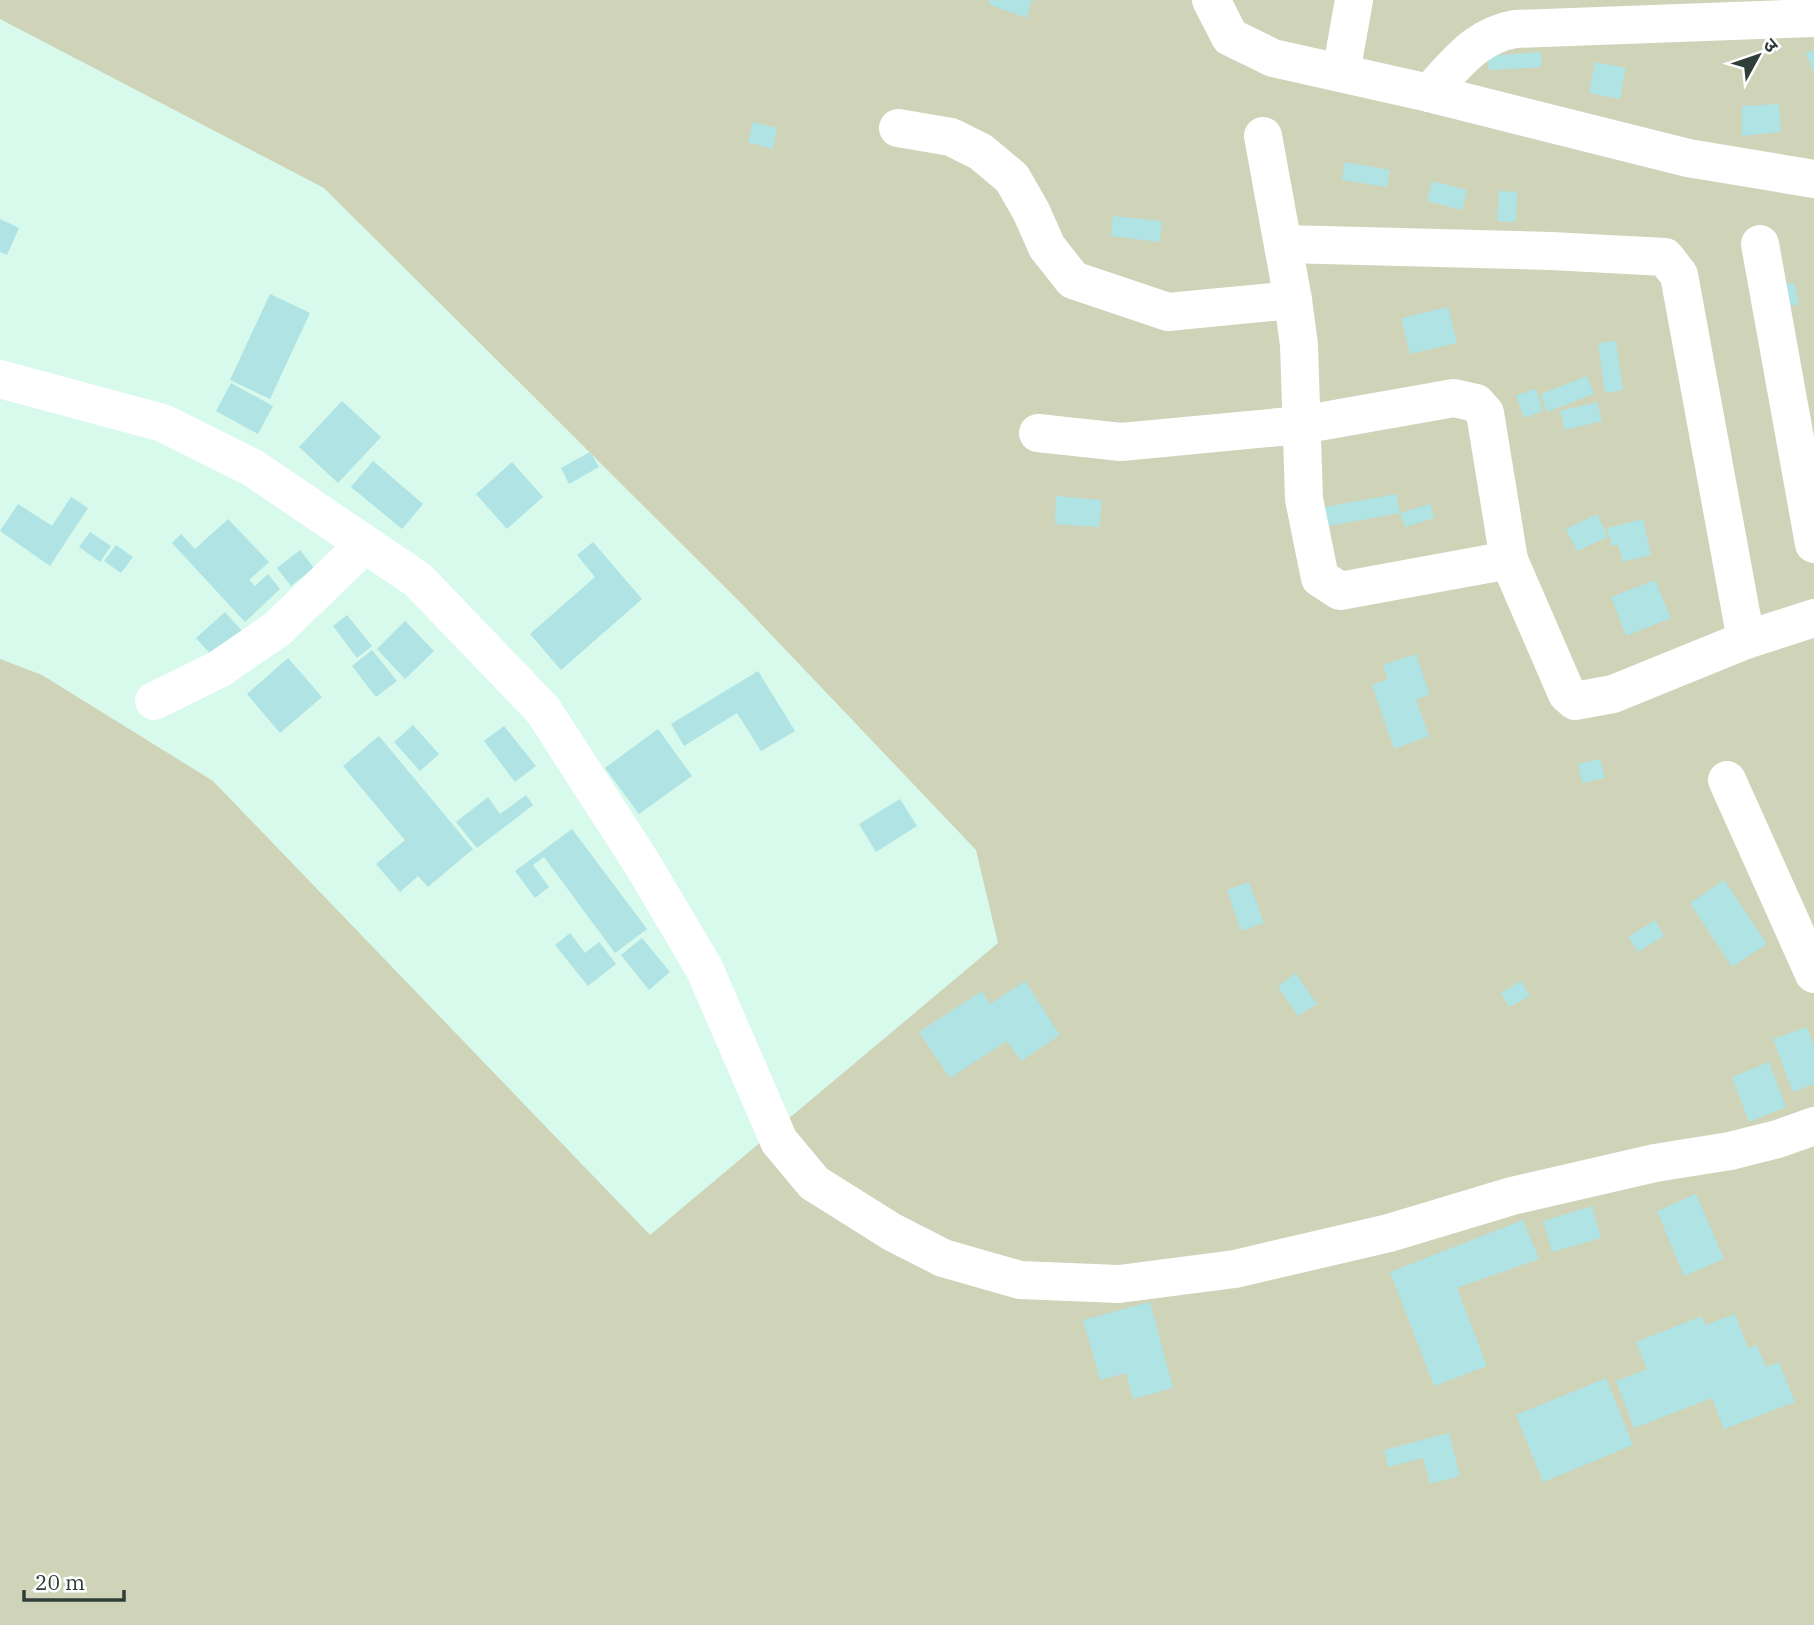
<svg xmlns="http://www.w3.org/2000/svg" width="1814" height="1625" viewBox="0 0 1814 1625" font-family="'IBM Plex Serif','Noto Sans Devanagari',serif">
<rect width="100%" height="100%" fill="#d7faec"/>
<!-- green -->
<path fill="#cfd3b8" d="M0,0H1814V1625H0V659L42,675L213,781L650,1235L998,943L976,850L741,603L324,188L0,19Z"/>
<!-- building -->
<g fill="#afe3e4">
<path d="M990,0H1032L1026,18L988,4Z"/>
<path d="M1814,50V73L1806,53Z"/>
<path d="M1541,52L1542,67L1489,70L1488,56Z"/>
<path d="M1595,62L1626,68L1620,99L1589,93Z"/>
<path d="M1779,104L1781,132L1742,136V106Z"/>
<path d="M753,122L777,128L773,149L748,142Z"/>
<path d="M1345,162L1390,170L1387,187L1342,180Z"/>
<path d="M1432,181L1467,190L1462,210L1427,201Z"/>
<path d="M1499,191L1517,192L1516,222L1497,221Z"/>
<path d="M1113,216L1162,221L1160,242L1111,236Z"/>
<path d="M0,219L19,228L7,255L0,252Z"/>
<path d="M1794,282L1799,304L1781,308L1776,287Z"/>
<path d="M270,294L310,313L270,399L230,380Z"/>
<path d="M1448,307L1457,343L1410,354L1401,318Z"/>
<path d="M1616,341L1623,390L1605,393L1598,343Z"/>
<path d="M1587,376L1594,394L1547,412L1541,394Z"/>
<path d="M231,383L273,406L258,434L216,411Z"/>
<path d="M1536,389L1543,411L1524,418L1516,395Z"/>
<path d="M342,401L381,437L338,483L299,447Z"/>
<path d="M1597,402L1602,421L1565,430L1560,411Z"/>
<path d="M590,452L599,467L569,484L561,468Z"/>
<path d="M373,461L423,504L402,529L351,487Z"/>
<path d="M512,462L543,497L507,529L476,494Z"/>
<path d="M1396,494L1400,513L1323,527L1320,508Z"/>
<path d="M1056,496L1102,500L1099,527L1055,524Z"/>
<path d="M71,497L88,508L50,566L0,531L18,504L52,526Z"/>
<path d="M1430,504L1434,518L1405,527L1400,513Z"/>
<path d="M1597,514L1608,537L1577,551L1566,529Z"/>
<path d="M228,519L269,562L249,580L255,586L268,574L280,589L245,622L172,543L181,534L195,549Z"/>
<path d="M1643,519L1651,555L1623,562L1618,545L1612,546L1607,528Z"/>
<path d="M90,532L111,546L100,562L79,547Z"/>
<path d="M593,542L642,599L561,670L530,634L595,577L577,555Z"/>
<path d="M116,545L133,557L121,573L104,561Z"/>
<path d="M300,550L314,568L291,586L277,568Z"/>
<path d="M1655,580L1671,618L1626,636L1611,597Z"/>
<path d="M225,612L242,631L213,657L196,638Z"/>
<path d="M347,615L372,646L357,658L333,626Z"/>
<path d="M405,621L434,651L405,679L377,649Z"/>
<path d="M372,650L397,681L376,697L352,666Z"/>
<path d="M1416,654L1430,695L1416,699L1429,736L1394,749L1372,685L1388,679L1383,665Z"/>
<path d="M288,658L322,697L280,733L247,694Z"/>
<path d="M758,671L795,731L761,751L737,713L684,746L671,724Z"/>
<path d="M413,725L439,754L420,771L394,742Z"/>
<path d="M504,726L536,766L515,782L484,741Z"/>
<path d="M658,729L692,776L639,814L605,768Z"/>
<path d="M379,736L473,849L428,887L418,876L400,892L376,864L405,840L343,766Z"/>
<path d="M1600,759L1605,778L1582,783L1578,764Z"/>
<path d="M526,795L533,805L477,848L456,822L488,797L500,814Z"/>
<path d="M900,799L917,826L876,852L859,824Z"/>
<path d="M572,829L647,929L615,953L544,857L533,865L549,887L535,898L515,871Z"/>
<path d="M1724,880L1767,944L1732,967L1690,903Z"/>
<path d="M1249,882L1264,923L1241,931L1227,890Z"/>
<path d="M1655,920L1664,936L1638,952L1628,937Z"/>
<path d="M570,933L585,953L599,942L616,964L588,986L555,945Z"/>
<path d="M642,938L670,972L649,990L621,955Z"/>
<path d="M1296,973L1317,1004L1298,1016L1278,986Z"/>
<path d="M1025,981L1060,1035L1021,1061L1007,1041L950,1078L919,1032L982,991L990,1004Z"/>
<path d="M1521,981L1530,996L1509,1007L1501,993Z"/>
<path d="M1807,1027L1814,1047V1084L1793,1092L1773,1039Z"/>
<path d="M1769,1062L1786,1107L1749,1122L1732,1077Z"/>
<path d="M1696,1194L1724,1259L1684,1276L1657,1211Z"/>
<path d="M1592,1206L1601,1238L1552,1252L1543,1221Z"/>
<path d="M1523,1220L1539,1259L1457,1288L1487,1366L1434,1386L1390,1272Z"/>
<path d="M1150,1302L1173,1388L1133,1399L1126,1373L1100,1380L1083,1320Z"/>
<path d="M1735,1314L1748,1348L1757,1345L1766,1367L1779,1362L1795,1402L1724,1429L1712,1398L1634,1428L1616,1381L1647,1369L1636,1342L1702,1316L1705,1325Z"/>
<path d="M1606,1378L1633,1445L1543,1482L1516,1415Z"/>
<path d="M1449,1433L1460,1476L1430,1484L1423,1458L1388,1467L1384,1450Z"/>
</g>
<g fill="none" stroke-linecap="round" stroke-linejoin="round">
<!-- minor -->
<g stroke="#fff" stroke-width="38">
<path d="M1211,0L1230,37L1273,58L1429,93L1688,158L1814,179"/>
<path d="M1341,73L1354,0"/>
<path d="M1429,93C1456,65 1475,36 1515,29L1814,18"/>
<path d="M898,128L951,137L981,152L1012,178L1031,211L1047,247L1073,280L1168,312L1293,300L1299,345L1304,499L1320,578L1340,591L1509,560L1485,413L1476,403L1454,398L1301,425L1121,442L1038,433"/>
<path d="M1263,136L1293,300"/>
<path d="M1284,244L1551,251L1665,257L1679,275L1746,640"/>
<path d="M1760,244L1814,544"/>
<path d="M1509,560L1567,694L1575,701L1613,694L1746,640L1814,618"/>
<path d="M154,701L219,669L277,629L365,544"/>
<path d="M1727,780L1814,974"/>
</g>
<!-- secondary -->
<path stroke="#fff" stroke-width="38" d="M0,379L163,423L253,468L418,580L543,710L643,865L704,968L779,1141L814,1183L892,1232L943,1258L1020,1280L1119,1284L1235,1269L1389,1233L1512,1196L1655,1163L1730,1151L1778,1139L1814,1126"/>
</g>
<!-- north arrow -->
<g transform="translate(1758 56) rotate(50)" stroke="#ffffff" stroke-width="5" paint-order="stroke">
<path d="M0-5L12 26L0 18L-12 26Z" fill="#303e39"/>
<text y="-10" font-size="19" font-weight="bold" text-anchor="middle" fill="#303e39">उ</text>
</g>
<!-- scale -->
<path d="M24 1590v10h100v-10" fill="none" stroke="#303e39" stroke-width="3.5"/>
<text x="35" y="1590" font-size="21" fill="#303e39" stroke="#ffffff" stroke-width="5" paint-order="stroke">20 m</text>
</svg>
